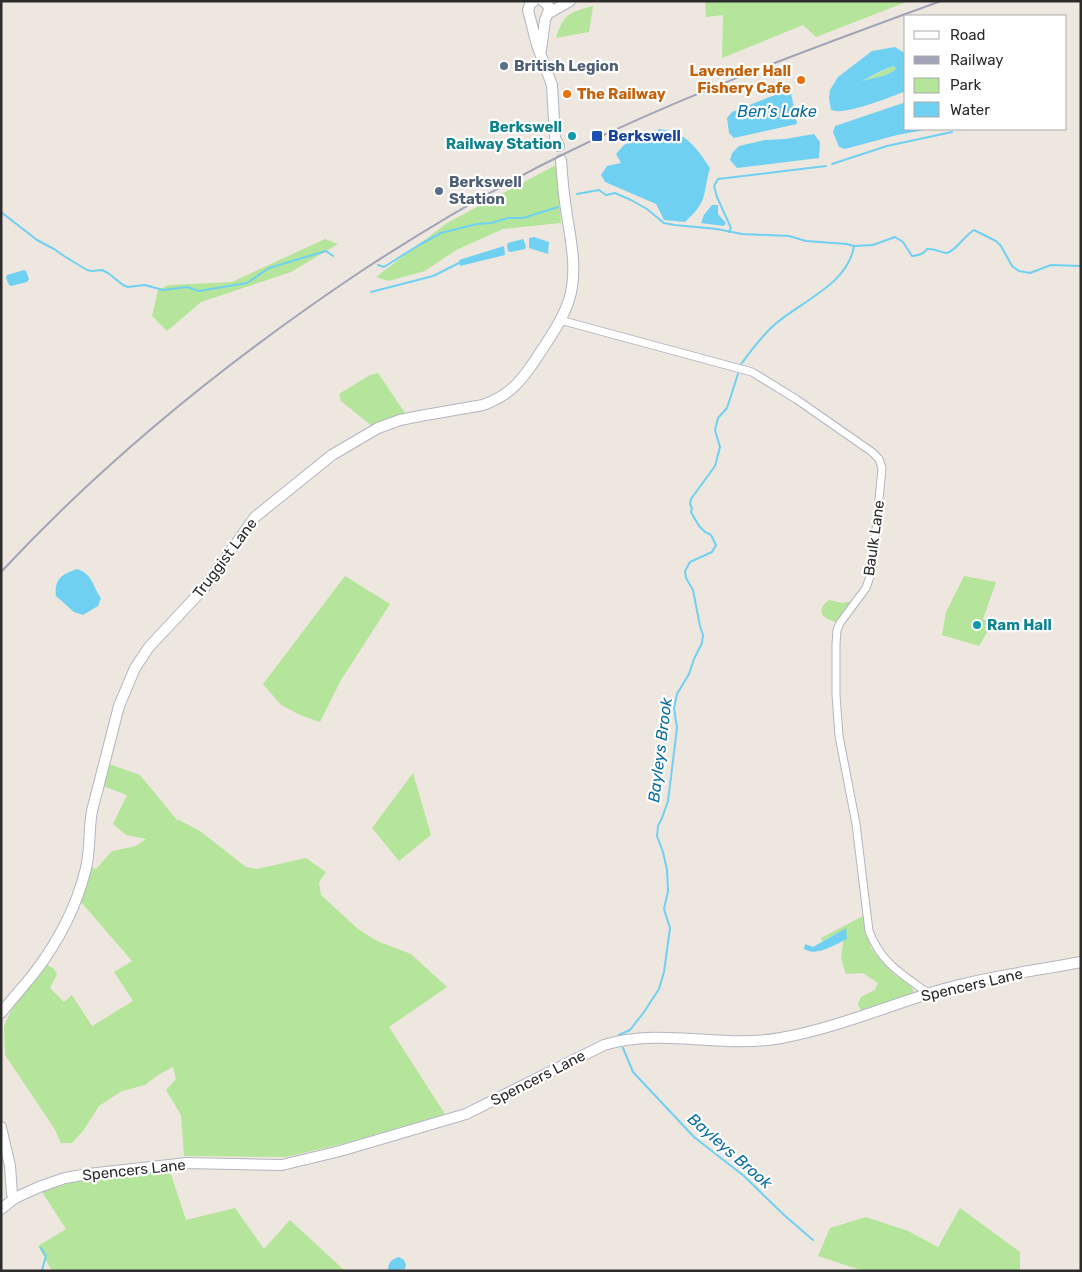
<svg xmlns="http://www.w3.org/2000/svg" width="1082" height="1272" viewBox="0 0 1082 1272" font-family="Rubik,sans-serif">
<rect width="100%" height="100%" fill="#eee7df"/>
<!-- green -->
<g fill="#b4e59a">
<path d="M909,1L816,37L803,25L722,58L723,15L706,17L705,2Z"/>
<path d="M593,6L589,32L556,38C563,14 570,12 593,6Z"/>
<path d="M893,66L896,68L895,70L886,75L862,81Z"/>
<path d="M556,165L561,223L503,229L456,250L425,271L389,281L376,277L447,223Z"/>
<path d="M325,239L338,244L291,272L201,302L167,331L152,316L158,290L169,285L232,282Z"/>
<path d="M378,373L405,413L372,426L341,401L339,394L370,375Z"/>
<path d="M345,576L390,604L341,680L320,722L300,715L281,705L263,684Z"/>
<path d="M964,576L996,582L983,619L990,622L988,631L979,646L942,635L946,612Z"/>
<path d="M829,600L842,603L854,601L836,622C822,619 815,610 829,600Z"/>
<path d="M109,764L140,775L177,820H179L200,831L246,867L257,869L306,858L326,872L319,882L321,895L358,929L377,941L411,954L447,987L389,1027L445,1114L346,1143L286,1157L184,1156L181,1115L166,1090L176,1079L173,1067L158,1075L145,1085L122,1091L99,1106L83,1131L72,1143H61L54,1128L5,1055L4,1027L6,1021L12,1009L46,964L54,969L57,974L50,988L64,1002L72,995L92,1026L133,1001L114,972L132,961L81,902L90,867L96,869L112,851L136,846L146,839L126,835L113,824L127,795L103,786Z"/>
<path d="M413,773L431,835L399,861L372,828Z"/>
<path d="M863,916L871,948L882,962L895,975L910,985L914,992L861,1011L858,1004L861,997L875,990L878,983L863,973L846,974L841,958L845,929L822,941L821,938Z"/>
<path d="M141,1171H170L186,1220L235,1208L264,1249L290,1220L345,1271H52L38,1246L66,1229L42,1192L70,1183Z"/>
<path d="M960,1208L1020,1252V1271H863L818,1256L830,1228L866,1217L908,1231L938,1247Z"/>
</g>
<!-- water -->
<g fill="#70d0f1" fill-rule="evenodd">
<path d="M895,47L906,54V91C891,97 843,116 831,110L829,98L830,90L838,77L872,51ZM893,66L896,68L895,70L886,75L862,81L879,72Z"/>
<path d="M785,91L791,93L797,124L734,138L729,133L727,118L732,112Z"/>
<path d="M906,102V129H930L897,135L845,149L839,147L833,132L835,126Z"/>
<path d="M659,129C686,132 696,147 710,168C702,196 709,200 685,222L664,220L656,204L605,182L601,175L607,166L621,163L616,154L624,145L631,142L636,135L642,134L649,139Z"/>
<path d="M814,134L820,142L819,158L737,168L730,160L732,153L739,146L765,140L785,139Z"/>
<path d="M712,205H718V214L726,223L724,226L701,223L704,215Z"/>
<path d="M534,237L549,242L548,254L529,248V238Z"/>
<path d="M523,239L526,246L525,249L511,252L508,251L507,246L508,243Z"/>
<path d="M504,246L505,255L460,266L459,260Z"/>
<path d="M24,270L26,271L29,279L27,282L11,286L9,285L6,278L7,275Z"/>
<path d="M77,569C93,574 92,586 101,598L98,606L83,615L74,612L56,596C54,579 62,574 77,569Z"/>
<path d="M846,928L847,939C834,945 817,957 804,949L805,944L813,947Z"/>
<path d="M399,1257L404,1260L406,1265L405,1269L388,1271C388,1263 391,1259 399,1257Z"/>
</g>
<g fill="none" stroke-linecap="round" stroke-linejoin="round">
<!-- stream -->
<g stroke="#70d0f1" stroke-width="2">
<path d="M832,164L887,146L952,132"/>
<path d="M577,194L599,190L606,195L615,193L631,200L647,209L664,223L675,225L717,229L742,234L789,236L806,241L847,244L854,246L873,245L895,237L903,242L912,256C918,255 923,255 927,249C934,248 939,252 946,253C954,253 965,235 974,230L996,241L1001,246L1012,266L1019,271L1030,273L1051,265L1081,266"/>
<path d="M1,212L37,240L54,249L64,256L87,270L92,271L102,270L108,273L123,285L128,287L145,285L163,290L187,287L199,291L247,283L269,268L326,251L333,256"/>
<path d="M729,232L731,228L717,197L714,186L718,179L826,166"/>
<path d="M378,265L384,267L419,245L441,233L477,224L491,223L508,218H523L558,207"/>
<path d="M371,292L433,276L459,263"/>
<path d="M741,364C751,351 761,337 773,326C799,302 848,285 854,246"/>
<path d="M619,1035L630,1030L644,1012L659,989L664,972L670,928L664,909L668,891L667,870L663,852L657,836L658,826L662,818L668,801L677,728L674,708L677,694L689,674L694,659L702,643L703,635L700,626L693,590L686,578L685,571L690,562L712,552L716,545L711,535C700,531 697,522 691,512L692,508L690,504L691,499L715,466L720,447L715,430L718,418L727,408L738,374"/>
<path d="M623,1048L633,1072L694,1137L744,1176L784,1215L813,1240"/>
<path d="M41,1248L46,1256L42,1270"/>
</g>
<!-- street casing -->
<g stroke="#b2b5c0" stroke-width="9">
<path id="street" d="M560,320L752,372L796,399L872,452L879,459L882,468L872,571L866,588L840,623L837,630L836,644V695L839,736L856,824L869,931C881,963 902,974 929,994"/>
</g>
<!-- secondary casing -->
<g stroke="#b2b5c0" stroke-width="12">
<g id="secondary">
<path d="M534,1L530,4L528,10L537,45L552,85L555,138L559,146"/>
<path d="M549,13L570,1"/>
<path d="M541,50L545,20L549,10L548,5L543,1"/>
<path d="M1,1013C12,999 24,986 35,972C57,943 76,907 85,872C91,852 88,832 92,811L119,706L135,668L149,647L205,587L255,517L332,455L378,428L400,420L420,416L483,405C511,395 522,380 538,356C549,339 563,319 569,300C579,267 569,234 565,202C563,188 562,174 561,160"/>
<path d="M1,1127L10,1166L12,1194L15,1198"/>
<path d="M1,1209L15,1198L39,1187L65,1178L88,1174L187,1163L282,1165L340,1151L466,1114L604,1045C662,1027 722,1049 781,1038C837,1028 889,1005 944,989C988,976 1035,971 1081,962"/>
</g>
</g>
<!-- street -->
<use href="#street" stroke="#fff" stroke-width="7"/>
<!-- secondary -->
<use href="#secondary" stroke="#fff" stroke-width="10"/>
<!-- rail -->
<path stroke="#a1a4b7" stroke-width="2" d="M1,572C108,457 230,359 360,272C427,228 496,187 568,152C689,93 815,47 941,1"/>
</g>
<!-- markers -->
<g fill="#5c6f8a" stroke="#fff" stroke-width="2">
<circle cx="504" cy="66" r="5"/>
<circle cx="439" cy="191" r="5"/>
</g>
<g fill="#e8710a" stroke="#fff" stroke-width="2">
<circle cx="801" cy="80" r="5"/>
<circle cx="567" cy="94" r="5"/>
</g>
<g fill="#0f9aa8" stroke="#fff" stroke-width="2">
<circle cx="572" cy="136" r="5"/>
<circle cx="977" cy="625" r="5"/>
</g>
<rect fill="#1a4fb4" stroke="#fff" stroke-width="2" x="591" y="130" width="12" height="12" rx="2.5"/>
<g text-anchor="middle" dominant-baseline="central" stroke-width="4.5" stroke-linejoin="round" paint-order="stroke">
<!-- service labels -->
<g font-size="15" font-weight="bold" fill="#4e5e75" stroke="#fff" text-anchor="start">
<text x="514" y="66">British Legion</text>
<text x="449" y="182">Berkswell<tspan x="449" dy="17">Station</tspan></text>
</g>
<!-- food labels -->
<g font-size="15" font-weight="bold" fill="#c56008" stroke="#fff" text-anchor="end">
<text x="791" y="71">Lavender Hall<tspan x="791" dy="17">Fishery Cafe</tspan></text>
<text x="577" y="94" text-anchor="start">The Railway</text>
</g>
<!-- culture labels -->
<g font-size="15" font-weight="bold" fill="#0d838f" stroke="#fff" text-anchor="end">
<text x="562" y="127">Berkswell<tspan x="562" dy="17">Railway Station</tspan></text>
<text x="987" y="625" text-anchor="start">Ram Hall</text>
</g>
<!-- transit labels -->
<g font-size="15" font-weight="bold" fill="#164399" stroke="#fff" text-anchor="start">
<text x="608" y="136">Berkswell</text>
</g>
<!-- street labels -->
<g font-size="15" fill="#2c2c2c" stroke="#fff">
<text transform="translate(874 538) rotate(-82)">Baulk Lane</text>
<text transform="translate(225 558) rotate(-53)">Truggist Lane</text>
<text transform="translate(972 985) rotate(-13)">Spencers Lane</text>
<text transform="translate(538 1078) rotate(-27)">Spencers Lane</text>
<text transform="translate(134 1170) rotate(-6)">Spencers Lane</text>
</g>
<!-- water labels -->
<g font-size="16" font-style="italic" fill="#0b6ea2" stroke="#fff">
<text x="777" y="111">Ben’s Lake</text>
<text transform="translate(660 750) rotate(-83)">Bayleys Brook</text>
<text transform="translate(730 1151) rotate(41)">Bayleys Brook</text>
</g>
</g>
<!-- border -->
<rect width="1082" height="1272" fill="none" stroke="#2c2c2c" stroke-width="5"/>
<!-- legend -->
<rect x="904" y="15" width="162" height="115" fill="#ffffff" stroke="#ababab"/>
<rect x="914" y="31" width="25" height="8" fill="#ffffff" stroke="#ababab"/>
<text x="950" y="40" font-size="15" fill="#2c2c2c">Road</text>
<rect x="914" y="56" width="25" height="8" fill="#a1a4b7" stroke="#ababab"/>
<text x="950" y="65" font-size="15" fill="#2c2c2c">Railway</text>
<rect x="914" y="78" width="25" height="15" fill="#b4e59a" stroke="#ababab"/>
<text x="950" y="90" font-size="15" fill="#2c2c2c">Park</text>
<rect x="914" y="102" width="25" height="15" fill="#70d0f1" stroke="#ababab"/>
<text x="950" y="115" font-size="15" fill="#2c2c2c">Water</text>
</svg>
